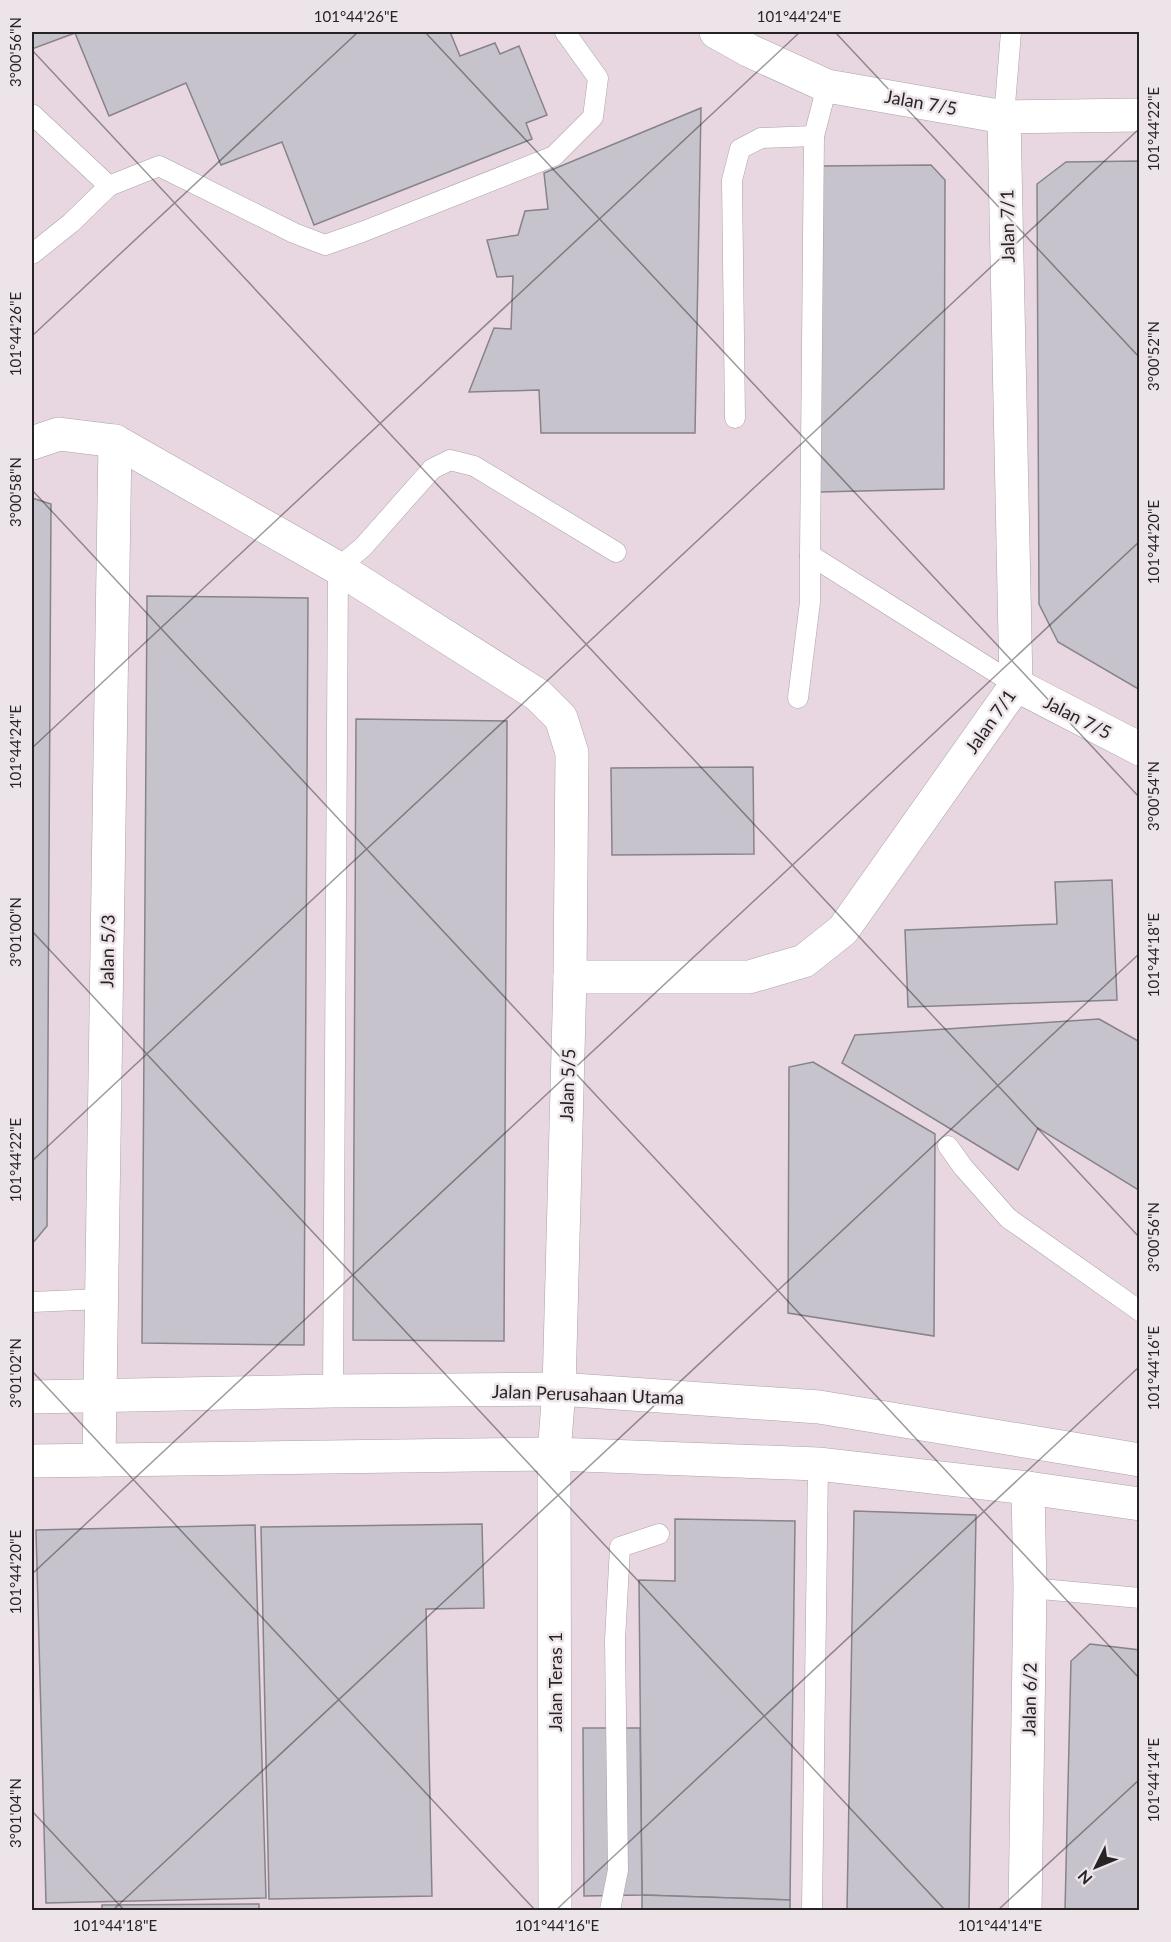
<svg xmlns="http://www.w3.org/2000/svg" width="1171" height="1942" viewBox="0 0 1171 1942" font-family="Lato,sans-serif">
<rect width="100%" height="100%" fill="#ede4e9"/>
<!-- built -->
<rect fill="#e8d7e1" x="32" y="32" width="1107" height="1878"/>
<!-- building -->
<g fill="#c7c3cc" stroke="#87838b" stroke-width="1.5">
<path d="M32,32H450L460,56L495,43L500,54L519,46L547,115L526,123L532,139L314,225L282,142L221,165L186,83L109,116L75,33L32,49Z"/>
<path d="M701,108L695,433H541L539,390L469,392L494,328L511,329L513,276L497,277L487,240L518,235L525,211L548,209L544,173Z"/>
<path d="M1140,161V690L1058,642L1039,604L1037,184L1066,162Z"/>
<path d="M931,165L945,180L944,489L819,492L821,166Z"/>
<path d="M32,498L51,504L47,1226L32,1244Z"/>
<path d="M147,596L308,598L304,1345L142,1343Z"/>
<path d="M356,719L507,721L504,1341L353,1340Z"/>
<path d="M753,767L754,854L612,855L611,768Z"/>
<path d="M1112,880L1117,1000L908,1007L905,930L1057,924L1055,882Z"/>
<path d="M1099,1019L1140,1042V1191L1038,1128L1018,1170L842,1063L855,1035Z"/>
<path d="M813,1062L935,1134L934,1336L788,1313L789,1067Z"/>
<path d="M854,1511L976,1515L969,1910H847Z"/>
<path d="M675,1519L795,1521L790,1900L642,1895L639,1580L675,1581Z"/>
<path d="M482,1524L484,1608L426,1609L432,1896L269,1899L261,1527Z"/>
<path d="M255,1525L266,1898L46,1903L36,1530Z"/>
<path d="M1090,1644L1140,1650V1910H1065L1071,1661Z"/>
<path d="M583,1728H640L642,1895L584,1896Z"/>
<path d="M642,1895L790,1900V1910H642Z"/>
<path d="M259,1904V1910H102V1905Z"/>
<path d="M432,1909V1910H263Z"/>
</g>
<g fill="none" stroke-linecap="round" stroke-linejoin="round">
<!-- service casing -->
<g stroke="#aaa2a7" stroke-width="21">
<g id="service">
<path d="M827,86L814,136L810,555L1016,685"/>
<path d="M32,114L109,186L71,223L32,254"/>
<path d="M1004,117L1011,32"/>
<path d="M109,186L159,166L294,233L325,245L362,232L554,156L593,117L598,78L565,32"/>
<path d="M735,418L732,180L740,149L761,138L814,136"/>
<path d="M798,698L810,602V555"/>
<path d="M948,1146L963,1167L1008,1218L1140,1311"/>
<path d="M32,1302L101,1299"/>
<path d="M333,1391L338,568L363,547L432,469L450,460L474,466L616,552"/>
<path d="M1030,1588L1140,1598"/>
<path d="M610,1910L618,1870L615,1640L620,1547L659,1534"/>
<path d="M812,1910L818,1464"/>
</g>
</g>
<!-- minor casing -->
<g stroke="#aaa2a7" stroke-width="34">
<g id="minor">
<path d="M716,32L750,51L827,86L1004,117L1140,115"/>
<path d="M32,443L59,434L115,441L338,568L538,695L561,718L572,753L570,977L559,1389L554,1454L555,1910"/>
<path d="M1016,685L1140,749"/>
<path d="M570,977H749L804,961L843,930L1016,685L1004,117"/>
<path d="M99,1460L115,441"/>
<path d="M1025,1910L1030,1588L1028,1488"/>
</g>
</g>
<!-- tertiary casing -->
<g stroke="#aaa2a7" stroke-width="34">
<g id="tertiary">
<path d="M32,1397L333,1391L559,1389L819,1407L1140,1460"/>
<path d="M32,1461L554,1454L818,1464L1028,1488L1140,1504"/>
</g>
</g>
<!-- service -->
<use href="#service" stroke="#fff" stroke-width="20"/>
<!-- minor -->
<use href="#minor" stroke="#fff" stroke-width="33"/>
<!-- tertiary -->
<use href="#tertiary" stroke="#fff" stroke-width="33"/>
</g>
<!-- ticks -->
<path fill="none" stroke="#262325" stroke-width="1.5" stroke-opacity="0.45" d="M425,32L1140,798M835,32L1140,358M32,50L1140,1238M32,336L358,32M32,490L1140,1679M32,748L800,32M32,931L945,1910M32,1161L1140,128M32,1371L535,1910M32,1574L1140,541M32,1811L124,1910M113,1910L1140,953M556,1910L1140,1366M998,1910L1140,1779"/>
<g text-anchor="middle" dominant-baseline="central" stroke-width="5" stroke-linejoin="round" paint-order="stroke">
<!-- street labels -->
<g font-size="18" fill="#262325" stroke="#ede4e9">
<text transform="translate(921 102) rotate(10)">Jalan 7/5</text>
<text transform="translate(1007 226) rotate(-91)">Jalan 7/1</text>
<text transform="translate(1078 717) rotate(27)">Jalan 7/5</text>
<text transform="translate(990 721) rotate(-55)">Jalan 7/1</text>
<text transform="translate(107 951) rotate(-89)">Jalan 5/3</text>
<text transform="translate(567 1085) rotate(-88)">Jalan 5/5</text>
<text transform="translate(588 1394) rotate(2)">Jalan Perusahaan Utama</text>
<text transform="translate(555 1682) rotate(-90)">Jalan Teras 1</text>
<text transform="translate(1029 1699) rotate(-89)">Jalan 6/2</text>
</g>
</g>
<!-- border -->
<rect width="1171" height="1942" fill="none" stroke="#ede4e9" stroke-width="66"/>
<!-- north arrow -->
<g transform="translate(1096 1867) rotate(227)" stroke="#ede4e9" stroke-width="4.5" paint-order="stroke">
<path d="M0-4.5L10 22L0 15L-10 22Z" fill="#262325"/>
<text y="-9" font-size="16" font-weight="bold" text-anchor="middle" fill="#262325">N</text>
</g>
<rect x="33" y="33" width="1105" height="1876" fill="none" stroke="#262325" stroke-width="2"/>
<g font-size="15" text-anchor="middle" fill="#262325">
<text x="356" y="22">101°44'26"E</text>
<text x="799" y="22">101°44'24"E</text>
<text transform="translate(16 52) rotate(-90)" y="5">3°00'56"N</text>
<text transform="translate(1154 129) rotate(-90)" y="5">101°44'22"E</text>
<text transform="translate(16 334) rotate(-90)" y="5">101°44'26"E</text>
<text transform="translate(1154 356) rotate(-90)" y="5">3°00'52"N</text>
<text transform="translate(16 492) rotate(-90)" y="5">3°00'58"N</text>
<text transform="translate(1154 542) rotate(-90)" y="5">101°44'20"E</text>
<text transform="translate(16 747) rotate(-90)" y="5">101°44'24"E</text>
<text transform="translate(1154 796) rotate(-90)" y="5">3°00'54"N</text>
<text transform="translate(16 932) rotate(-90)" y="5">3°01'00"N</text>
<text transform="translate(1154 955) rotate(-90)" y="5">101°44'18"E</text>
<text transform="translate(16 1160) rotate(-90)" y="5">101°44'22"E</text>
<text transform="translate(1154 1237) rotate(-90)" y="5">3°00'56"N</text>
<text transform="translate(1154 1368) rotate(-90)" y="5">101°44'16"E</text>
<text transform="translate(16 1373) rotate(-90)" y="5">3°01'02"N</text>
<text transform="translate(16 1572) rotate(-90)" y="5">101°44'20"E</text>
<text transform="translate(1154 1780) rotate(-90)" y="5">101°44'14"E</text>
<text transform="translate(16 1813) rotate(-90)" y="5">3°01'04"N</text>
<text x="115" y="1931">101°44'18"E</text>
<text x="557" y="1931">101°44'16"E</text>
<text x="1000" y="1931">101°44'14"E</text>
</g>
</svg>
